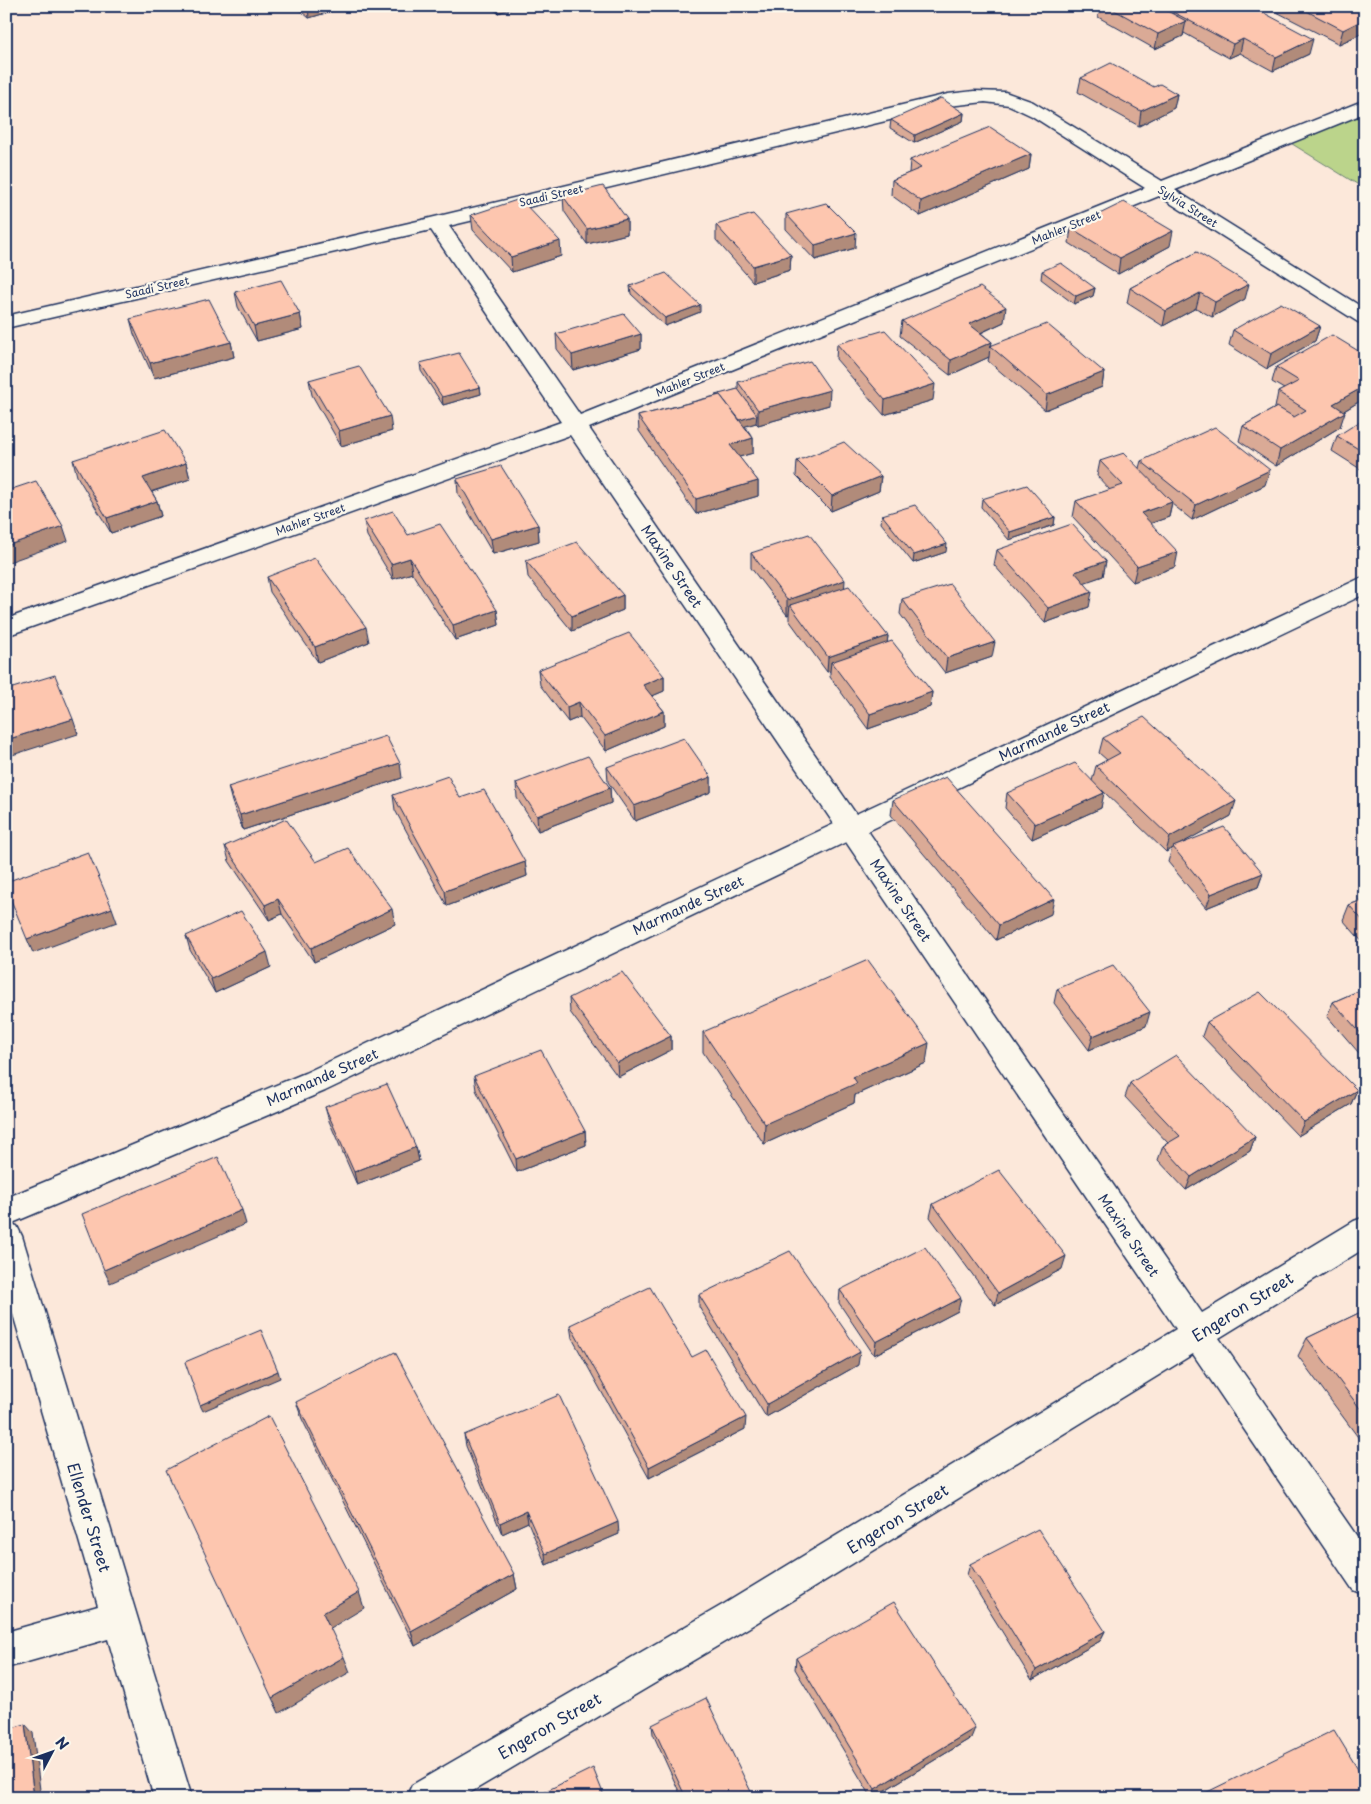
<svg xmlns="http://www.w3.org/2000/svg" width="1371" height="1804" viewBox="0 0 1371 1804" font-family="'Playpen Sans',sans-serif">
<rect width="100%" height="100%" fill="#fce8da"/>
<filter id="ink" filterUnits="userSpaceOnUse"><feTurbulence type="fractalNoise" baseFrequency=".02" numOctaves="2"/><feDisplacementMap in="SourceGraphic" scale="10" xChannelSelector="R" yChannelSelector="G"/><feConvolveMatrix kernelMatrix="1 2 1 2 8 2 1 2 1" color-interpolation-filters="sRGB"/></filter>
<g filter="url(#ink)">
<!-- green -->
<path fill="#bbd48b" stroke="#6b8274" d="M1365,111V189L1289,142Z"/>
<g fill="none" stroke-linecap="round" stroke-linejoin="round">
<!-- street casing -->
<g stroke="#1b2f5e" stroke-width="3">
<path id="street" d="M974,91L1005,92L1033,102L1162,181L1365,100V113L1175,190L1365,309V324L1358,322L1159,196L589,428L856,814L1365,576V594L868,831L1202,1313L1354,1221L1365,1217V1248L1219,1338L1365,1548V1595L1353,1590L1193,1354L748,1628L461,1798H406L412,1785L724,1604L1176,1329L846,842L325,1091L10,1224L17,1226L22,1236L192,1798H154L108,1639L6,1668V1632L98,1606L6,1290V1198L305,1073L834,824L570,435L6,636V619L561,422L431,230L6,328V316L422,220L948,94ZM985,102L1009,105L1032,116L1145,188L580,415L449,226L948,106Z"/>
</g>
<!-- street -->
<use href="#street" fill="#fbf7ec" fill-rule="evenodd"/>
</g>
<!-- wall -->
<g fill="#daaa96" stroke="#1b2f5e">
<path d="M295,6H338L339,9L309,18Z"/>
<path d="M489,6H519L498,13Z"/>
<path d="M1100,6H1158L1173,14V12L1309,54L1273,71L1240,53L1229,58L1184,33L1183,36L1155,49L1098,17Z"/>
<path d="M1267,6H1365V32L1339,44L1267,7Z"/>
<path d="M1081,78L1154,87L1177,94L1174,108L1139,126L1078,92Z"/>
<path d="M964,113L963,121L914,143L890,128L891,120Z"/>
<path d="M1031,154L1029,169L920,216L891,195L892,180L909,173L910,160Z"/>
<path d="M563,196L627,219V234L587,244L564,211Z"/>
<path d="M786,214L855,248L815,260L786,229Z"/>
<path d="M471,215L561,256L512,272L473,230Z"/>
<path d="M716,225L791,255L790,270L753,282L716,240Z"/>
<path d="M1071,228L1170,246L1118,274L1069,243Z"/>
<path d="M1197,252L1245,299L1212,317L1196,308L1163,326L1127,303L1130,288Z"/>
<path d="M1042,271L1095,288L1093,296L1074,304L1041,279Z"/>
<path d="M630,286L700,312L665,326L631,294Z"/>
<path d="M235,292L300,314L303,329L257,341L238,307Z"/>
<path d="M130,319L231,342L234,357L154,378L134,334Z"/>
<path d="M902,321L1004,322L981,333L992,342L991,345L1104,372L1102,387L1045,410L988,361L989,357L950,375L900,336Z"/>
<path d="M1320,326L1315,341L1267,369L1229,345L1233,330Z"/>
<path d="M556,334H641V349L573,370L557,349Z"/>
<path d="M837,344L933,400L884,415L836,359Z"/>
<path d="M420,363L480,387L481,394L443,405L421,371Z"/>
<path d="M1276,367L1365,398L1344,411L1340,427L1276,466L1239,441L1243,426L1275,408L1278,392L1284,389L1272,382Z"/>
<path d="M309,380L392,431L341,446L312,395Z"/>
<path d="M738,382L829,405L758,425L756,423L745,426L753,438V453L739,457L758,481V496L696,514L639,431L638,416L715,396L738,389Z"/>
<path d="M1365,425V472L1332,451L1337,436Z"/>
<path d="M73,460L186,463L190,479L152,492L157,501L161,516L111,533L77,476Z"/>
<path d="M797,461L881,476L879,491L831,511L796,476Z"/>
<path d="M1100,461L1139,468L1141,461L1265,485L1192,520L1172,504L1169,517L1151,523L1175,567L1133,582L1073,517L1076,501L1110,490L1097,476Z"/>
<path d="M457,479L538,525L539,541L493,554L458,494Z"/>
<path d="M982,499L1055,517L1054,525L1009,540L981,507Z"/>
<path d="M882,515L946,552L913,563L881,523Z"/>
<path d="M364,521L408,535L497,610L499,625L455,640L412,573L393,579L367,536Z"/>
<path d="M997,550L1106,561L1103,576L1084,582L1089,607L1045,623L994,565Z"/>
<path d="M751,553L845,587L888,636L887,643L932,692L930,707L868,729L830,677V671L827,672L789,620V614L787,615L751,568Z"/>
<path d="M526,561L623,595V610L572,631L528,577Z"/>
<path d="M267,577L369,642L318,662L270,592Z"/>
<path d="M902,599L992,657L945,673L900,614Z"/>
<path d="M538,670L664,676V691L652,696L664,711V726L606,751L580,717L568,722L540,685Z"/>
<path d="M1103,738L1231,816L1178,845L1263,873L1258,887L1206,908L1168,862L1172,848L1166,852L1102,790L1101,808L1032,839L1005,808L1007,793L1092,781L1096,766L1107,760L1099,753Z"/>
<path d="M607,767L711,777V792L635,821L608,782Z"/>
<path d="M402,778L243,830L232,802L228,787Z"/>
<path d="M516,783L610,788L611,803L538,831L517,798Z"/>
<path d="M393,795L525,862L527,876L447,906L395,810Z"/>
<path d="M893,800L1051,914L996,940L891,815Z"/>
<path d="M225,846L316,862L395,924L314,962L282,914L269,920L229,861Z"/>
<path d="M1365,899V945L1343,920L1349,905Z"/>
<path d="M186,936L271,967L215,993L190,950Z"/>
<path d="M1365,988V1060L1327,1016L1333,1002Z"/>
<path d="M1057,989L1146,1026L1089,1050L1054,1003Z"/>
<path d="M569,998L671,1036V1050L618,1077L570,1012Z"/>
<path d="M1207,1022L1357,1090L1351,1104L1298,1136L1202,1036Z"/>
<path d="M703,1032L926,1063L855,1095L854,1103L764,1144L703,1052Z"/>
<path d="M474,1076L585,1131L586,1145L517,1172L476,1090Z"/>
<path d="M1130,1083L1255,1137L1250,1151L1186,1190L1158,1160L1163,1146L1168,1143L1125,1097Z"/>
<path d="M325,1107L416,1147L419,1161L357,1185L329,1121Z"/>
<path d="M933,1204L1062,1269L995,1305L930,1217Z"/>
<path d="M840,1290L958,1311L874,1355L839,1303Z"/>
<path d="M699,1295L858,1365L766,1417L699,1307Z"/>
<path d="M1365,1310V1443L1363,1444L1298,1356L1307,1338Z"/>
<path d="M570,1325L692,1357L745,1429L649,1478L572,1338Z"/>
<path d="M296,1402L514,1574L517,1589L415,1646L302,1419Z"/>
<path d="M464,1435L619,1534L546,1565L528,1522L502,1534L466,1446Z"/>
<path d="M970,1564L1105,1631L1100,1641L1032,1680L967,1575Z"/>
<path d="M796,1658L971,1738L872,1798L795,1669Z"/>
<path d="M652,1725L754,1798H682L653,1734Z"/>
</g>
<!-- shaded-wall -->
<g fill="#b18b7a" stroke="#1b2f5e">
<path d="M308,6H338L339,9L309,18Z"/>
<path d="M498,6H519L498,13Z"/>
<path d="M1365,13V32L1339,44L1343,30Z"/>
<path d="M1186,21L1183,36L1155,49L1158,34Z"/>
<path d="M1243,39L1240,53L1229,58L1233,44Z"/>
<path d="M1313,39L1309,54L1273,71L1276,57Z"/>
<path d="M1177,94L1174,108L1139,126L1141,111Z"/>
<path d="M964,113L963,121L914,143L915,135Z"/>
<path d="M1031,154L1029,169L920,216L921,201Z"/>
<path d="M627,219V234L587,244V229Z"/>
<path d="M1173,231L1170,246L1118,274L1120,258Z"/>
<path d="M856,233L855,248L815,260V245Z"/>
<path d="M560,241L561,256L512,272L511,257Z"/>
<path d="M791,255L790,270L753,282V266Z"/>
<path d="M1249,284L1245,299L1212,317L1215,302Z"/>
<path d="M1095,288L1093,296L1074,304L1076,296Z"/>
<path d="M1200,293L1196,308L1163,326L1166,311Z"/>
<path d="M700,305V312L665,326V318Z"/>
<path d="M1006,307L1004,322L967,339L969,324Z"/>
<path d="M300,314L303,329L257,341L254,326Z"/>
<path d="M1320,326L1315,341L1267,369L1271,354Z"/>
<path d="M641,334V349L573,370L572,355Z"/>
<path d="M231,342L234,357L154,378L150,363Z"/>
<path d="M992,342L991,346H990L989,357L950,375L951,360Z"/>
<path d="M1104,372L1102,387L1045,410L1047,395Z"/>
<path d="M6,377H8L10,385L6,386Z"/>
<path d="M935,384L933,400L884,415L885,400Z"/>
<path d="M1365,386V398L1329,420L1333,404Z"/>
<path d="M480,387L481,394L443,405L442,397Z"/>
<path d="M830,390L829,405L758,425V410Z"/>
<path d="M1345,412L1340,427L1276,466L1280,450Z"/>
<path d="M757,415L756,423L736,429V421Z"/>
<path d="M390,416L392,431L341,446L339,431Z"/>
<path d="M753,438V453L729,460L730,445Z"/>
<path d="M186,463L190,479L147,493L143,478Z"/>
<path d="M1270,470L1265,485L1192,520L1196,505Z"/>
<path d="M881,476L879,491L831,511L832,496Z"/>
<path d="M758,481V496L696,514V499Z"/>
<path d="M157,501L161,516L111,533L107,518Z"/>
<path d="M1172,502L1169,517L1138,528L1141,513Z"/>
<path d="M1055,517L1054,525L1009,540L1010,532Z"/>
<path d="M538,525L539,541L493,554L491,539Z"/>
<path d="M63,526L68,541L6,563V546Z"/>
<path d="M947,544L946,552L913,563L914,555Z"/>
<path d="M1178,552L1175,567L1133,582L1137,566Z"/>
<path d="M410,558L412,573L393,579L391,564Z"/>
<path d="M1106,561L1103,576L1072,587L1075,572Z"/>
<path d="M845,580L844,595L790,605L789,614L787,615V600Z"/>
<path d="M1092,592L1089,607L1045,623L1048,608Z"/>
<path d="M623,595V610L572,631V616Z"/>
<path d="M497,610L499,625L455,640L453,625Z"/>
<path d="M366,627L369,642L318,662L315,647Z"/>
<path d="M888,636L886,651L831,662L830,671L827,672L828,657Z"/>
<path d="M995,642L992,657L945,673L947,658Z"/>
<path d="M664,676V691L643,700V685Z"/>
<path d="M932,692L930,707L868,729L870,714Z"/>
<path d="M579,702L580,717L568,722L567,707Z"/>
<path d="M664,711V726L606,751L605,736Z"/>
<path d="M73,719L78,734L6,757V740Z"/>
<path d="M400,763L402,778L243,830L240,815Z"/>
<path d="M711,777V792L635,821L634,806Z"/>
<path d="M610,788L611,803L538,831L537,816Z"/>
<path d="M1104,793L1101,808L1032,839L1035,824Z"/>
<path d="M1236,801L1231,816L1166,852L1170,837Z"/>
<path d="M525,862L527,876L447,906L445,891Z"/>
<path d="M1263,873L1258,887L1206,908L1211,894Z"/>
<path d="M278,899L282,914L269,920L265,905Z"/>
<path d="M1054,899L1051,914L996,940L999,925Z"/>
<path d="M112,908L117,922L33,953L27,939Z"/>
<path d="M392,909L395,924L314,962L311,948Z"/>
<path d="M267,952L271,967L215,993L211,979Z"/>
<path d="M1150,1012L1146,1026L1089,1050L1093,1036Z"/>
<path d="M671,1036V1050L618,1077L617,1063Z"/>
<path d="M929,1043L926,1063L855,1095L854,1103L764,1144L765,1124L853,1077Z"/>
<path d="M1357,1090L1351,1104L1298,1136L1304,1122Z"/>
<path d="M585,1131L586,1145L517,1172L516,1159Z"/>
<path d="M1255,1137L1250,1151L1186,1190L1191,1177Z"/>
<path d="M416,1147L419,1161L357,1185L354,1172Z"/>
<path d="M242,1210L246,1224L110,1283L104,1270Z"/>
<path d="M1066,1256L1062,1269L995,1305L998,1293Z"/>
<path d="M961,1298L958,1311L874,1355L876,1342Z"/>
<path d="M860,1352L858,1365L766,1417L767,1404Z"/>
<path d="M278,1371L280,1378L203,1411L200,1405Z"/>
<path d="M746,1417L745,1429L649,1478V1467Z"/>
<path d="M526,1511L528,1522L502,1534L500,1523Z"/>
<path d="M618,1522L619,1534L546,1565L545,1554Z"/>
<path d="M514,1574L517,1589L415,1646L411,1631Z"/>
<path d="M359,1592L364,1608L329,1629L323,1613Z"/>
<path d="M1105,1631L1100,1641L1032,1680L1036,1670Z"/>
<path d="M344,1657L350,1672L279,1713L272,1698Z"/>
<path d="M25,1724L33,1733L41,1798H34Z"/>
<path d="M975,1728L971,1738L872,1798L875,1789Z"/>
</g>
<!-- building -->
<g fill="#fdc6af" stroke="#1b2f5e">
<path d="M1107,6H1158L1186,21L1158,34Z"/>
<path d="M1185,6H1251L1313,39L1276,57L1243,39L1233,44L1173,12Z"/>
<path d="M1297,6H1365V19L1343,30Z"/>
<path d="M1111,63L1154,87L1160,84L1177,94L1141,111L1081,78Z"/>
<path d="M941,98L964,113L915,135L891,120Z"/>
<path d="M990,127L1031,154L921,201L892,180L921,168L910,160Z"/>
<path d="M603,186L627,219L587,229L563,196Z"/>
<path d="M520,199L560,241L511,257L471,215Z"/>
<path d="M1124,202L1173,231L1120,258L1071,228Z"/>
<path d="M826,203L856,233L815,245L786,214Z"/>
<path d="M753,214L791,255L753,266L716,225Z"/>
<path d="M1197,252L1249,284L1215,302L1200,293L1166,311L1130,288Z"/>
<path d="M1061,263L1095,288L1076,296L1042,271Z"/>
<path d="M666,273L700,305L665,318L630,286Z"/>
<path d="M281,280L300,314L254,326L235,292Z"/>
<path d="M980,287L1006,307L969,324L992,342L951,360L902,321Z"/>
<path d="M209,299L231,342L150,363L130,319Z"/>
<path d="M1281,303L1320,326L1271,354L1233,330Z"/>
<path d="M624,314L641,334L572,355L556,334Z"/>
<path d="M1047,324L1104,372L1047,395L990,346Z"/>
<path d="M885,330L935,384L885,400L837,344Z"/>
<path d="M1332,335L1365,355V386L1333,404L1345,412L1280,450L1243,426L1277,407L1294,417L1306,410L1278,392L1299,381L1276,367Z"/>
<path d="M459,353L480,387L442,397L420,363Z"/>
<path d="M810,361L830,390L758,410L738,382Z"/>
<path d="M359,366L390,416L339,431L309,380Z"/>
<path d="M738,389L757,415L740,420L720,395L715,396V395Z"/>
<path d="M720,395L753,438L730,445L758,481L696,499L638,416Z"/>
<path d="M1359,422L1365,425V453L1337,436Z"/>
<path d="M1215,427L1270,470L1196,505L1141,461Z"/>
<path d="M165,430L186,463L143,478L157,501L107,518L73,460Z"/>
<path d="M844,442L881,476L832,496L797,461Z"/>
<path d="M1124,453L1172,502L1141,513L1178,552L1137,566L1076,501L1123,485L1100,461Z"/>
<path d="M501,466L538,525L491,539L457,479Z"/>
<path d="M36,481L63,526L6,546V491Z"/>
<path d="M1027,485L1055,517L1010,532L982,499Z"/>
<path d="M915,505L947,544L914,555L882,515Z"/>
<path d="M393,511L408,535L440,524L497,610L453,625L410,558L391,564L364,521Z"/>
<path d="M1072,524L1106,561L1075,572L1092,592L1048,608L997,550Z"/>
<path d="M809,534L845,580L787,600L751,553Z"/>
<path d="M577,542L623,595L572,616L526,561Z"/>
<path d="M315,558L366,627L315,647L267,577Z"/>
<path d="M950,584L995,642L947,658L902,599Z"/>
<path d="M849,586L888,636L828,657L790,605Z"/>
<path d="M629,633L664,676L643,685L664,711L605,736L579,702L567,707L538,670Z"/>
<path d="M892,641L932,692L870,714L831,662Z"/>
<path d="M55,675L73,719L6,740V690Z"/>
<path d="M1144,717L1236,801L1170,837L1096,766L1120,753L1103,738Z"/>
<path d="M386,736L400,763L240,815L228,787Z"/>
<path d="M684,738L711,777L634,806L607,767Z"/>
<path d="M588,756L610,788L537,816L516,783Z"/>
<path d="M1075,763L1104,793L1035,824L1007,793Z"/>
<path d="M448,776L460,798L484,790L525,862L445,891L393,795Z"/>
<path d="M946,777L1054,899L999,925L893,800Z"/>
<path d="M286,819L316,862L348,848L392,909L311,948L278,899L265,905L225,846Z"/>
<path d="M1224,827L1263,873L1211,894L1173,847Z"/>
<path d="M88,852L112,908L27,939L6,888V882Z"/>
<path d="M1365,899V923L1349,905Z"/>
<path d="M241,911L267,952L211,979L186,936Z"/>
<path d="M868,960L929,1043L853,1077L857,1083L765,1124L703,1032Z"/>
<path d="M1113,965L1150,1012L1093,1036L1057,989Z"/>
<path d="M622,972L671,1036L617,1063L569,998Z"/>
<path d="M1365,988V1038L1333,1002Z"/>
<path d="M1260,992L1357,1090L1304,1122L1207,1022Z"/>
<path d="M541,1050L585,1131L516,1159L474,1076Z"/>
<path d="M1176,1055L1255,1137L1191,1177L1163,1146L1180,1136L1130,1083Z"/>
<path d="M387,1084L416,1147L354,1172L325,1107Z"/>
<path d="M218,1157L242,1210L104,1270L82,1214Z"/>
<path d="M999,1170L1066,1256L998,1293L933,1204Z"/>
<path d="M925,1247L961,1298L876,1342L840,1290Z"/>
<path d="M790,1251L860,1352L767,1404L699,1295Z"/>
<path d="M650,1287L692,1357L706,1350L746,1417L649,1467L570,1325Z"/>
<path d="M1365,1310V1415L1307,1338Z"/>
<path d="M261,1330L278,1371L200,1405L185,1362Z"/>
<path d="M395,1352L514,1574L411,1631L296,1402Z"/>
<path d="M559,1395L618,1522L545,1554L526,1511L500,1523L464,1435Z"/>
<path d="M269,1416L359,1592L323,1613L344,1657L272,1698L166,1470Z"/>
<path d="M1038,1529L1105,1631L1036,1670L970,1564Z"/>
<path d="M894,1602L975,1728L875,1789L796,1658Z"/>
<path d="M706,1698L754,1798H686L652,1725Z"/>
<path d="M25,1724L34,1798H6V1730Z"/>
<path d="M1334,1730L1365,1781V1798H1195Z"/>
<path d="M593,1768L605,1798H532Z"/>
</g>
</g>
<g text-anchor="middle" dominant-baseline="central" stroke-width="4.5" stroke-linejoin="round" paint-order="stroke">
<!-- far-street labels -->
<g font-size="11" fill="#1b2f5e" stroke="#fbf7ec">
<text transform="translate(551 195) rotate(-13)">Saadi Street</text>
<text transform="translate(1188 206) rotate(32)">Sylvia Street</text>
<text transform="translate(1066 227) rotate(-22)">Mahler Street</text>
<text transform="translate(157 287) rotate(-13)">Saadi Street</text>
<text transform="translate(690 379) rotate(-22)">Mahler Street</text>
<text transform="translate(310 519) rotate(-20)">Mahler Street</text>
</g>
<!-- street labels -->
<g font-size="14" fill="#1b2f5e" stroke="#fbf7ec">
<text transform="translate(672 566) rotate(56)">Maxine Street</text>
<text transform="translate(1054 731) rotate(-25)">Marmande Street</text>
<text transform="translate(901 900) rotate(56)">Maxine Street</text>
<text transform="translate(688 905) rotate(-25)">Marmande Street</text>
<text transform="translate(322 1077) rotate(-24)">Marmande Street</text>
<text transform="translate(1129 1235) rotate(56)">Maxine Street</text>
</g>
<!-- near-street labels -->
<g font-size="16" fill="#1b2f5e" stroke="#fbf7ec">
<text transform="translate(1242 1306) rotate(-32)">Engeron Street</text>
<text transform="translate(90 1517) rotate(73)">Ellender Street</text>
<text transform="translate(897 1518) rotate(-32)">Engeron Street</text>
<text transform="translate(549 1725) rotate(-30)">Engeron Street</text>
</g>
</g>
<!-- margin -->
<rect width="1371" height="1804" fill="none" stroke="#fbf7ec" stroke-width="25"/>
<rect x="12" y="12" width="1346" height="1779" fill="none" stroke="#1b2f5e" stroke-width="2" filter="url(#ink)"/>
<!-- north arrow -->
<g transform="translate(52 1752) rotate(49)" stroke="#fbf7ec" stroke-width="4" paint-order="stroke">
<path d="M0-4L9 19L0 12L-9 19Z" fill="#1b2f5e"/>
<text y="-8" font-size="14" font-weight="bold" text-anchor="middle" fill="#1b2f5e">N</text>
</g>
</svg>
